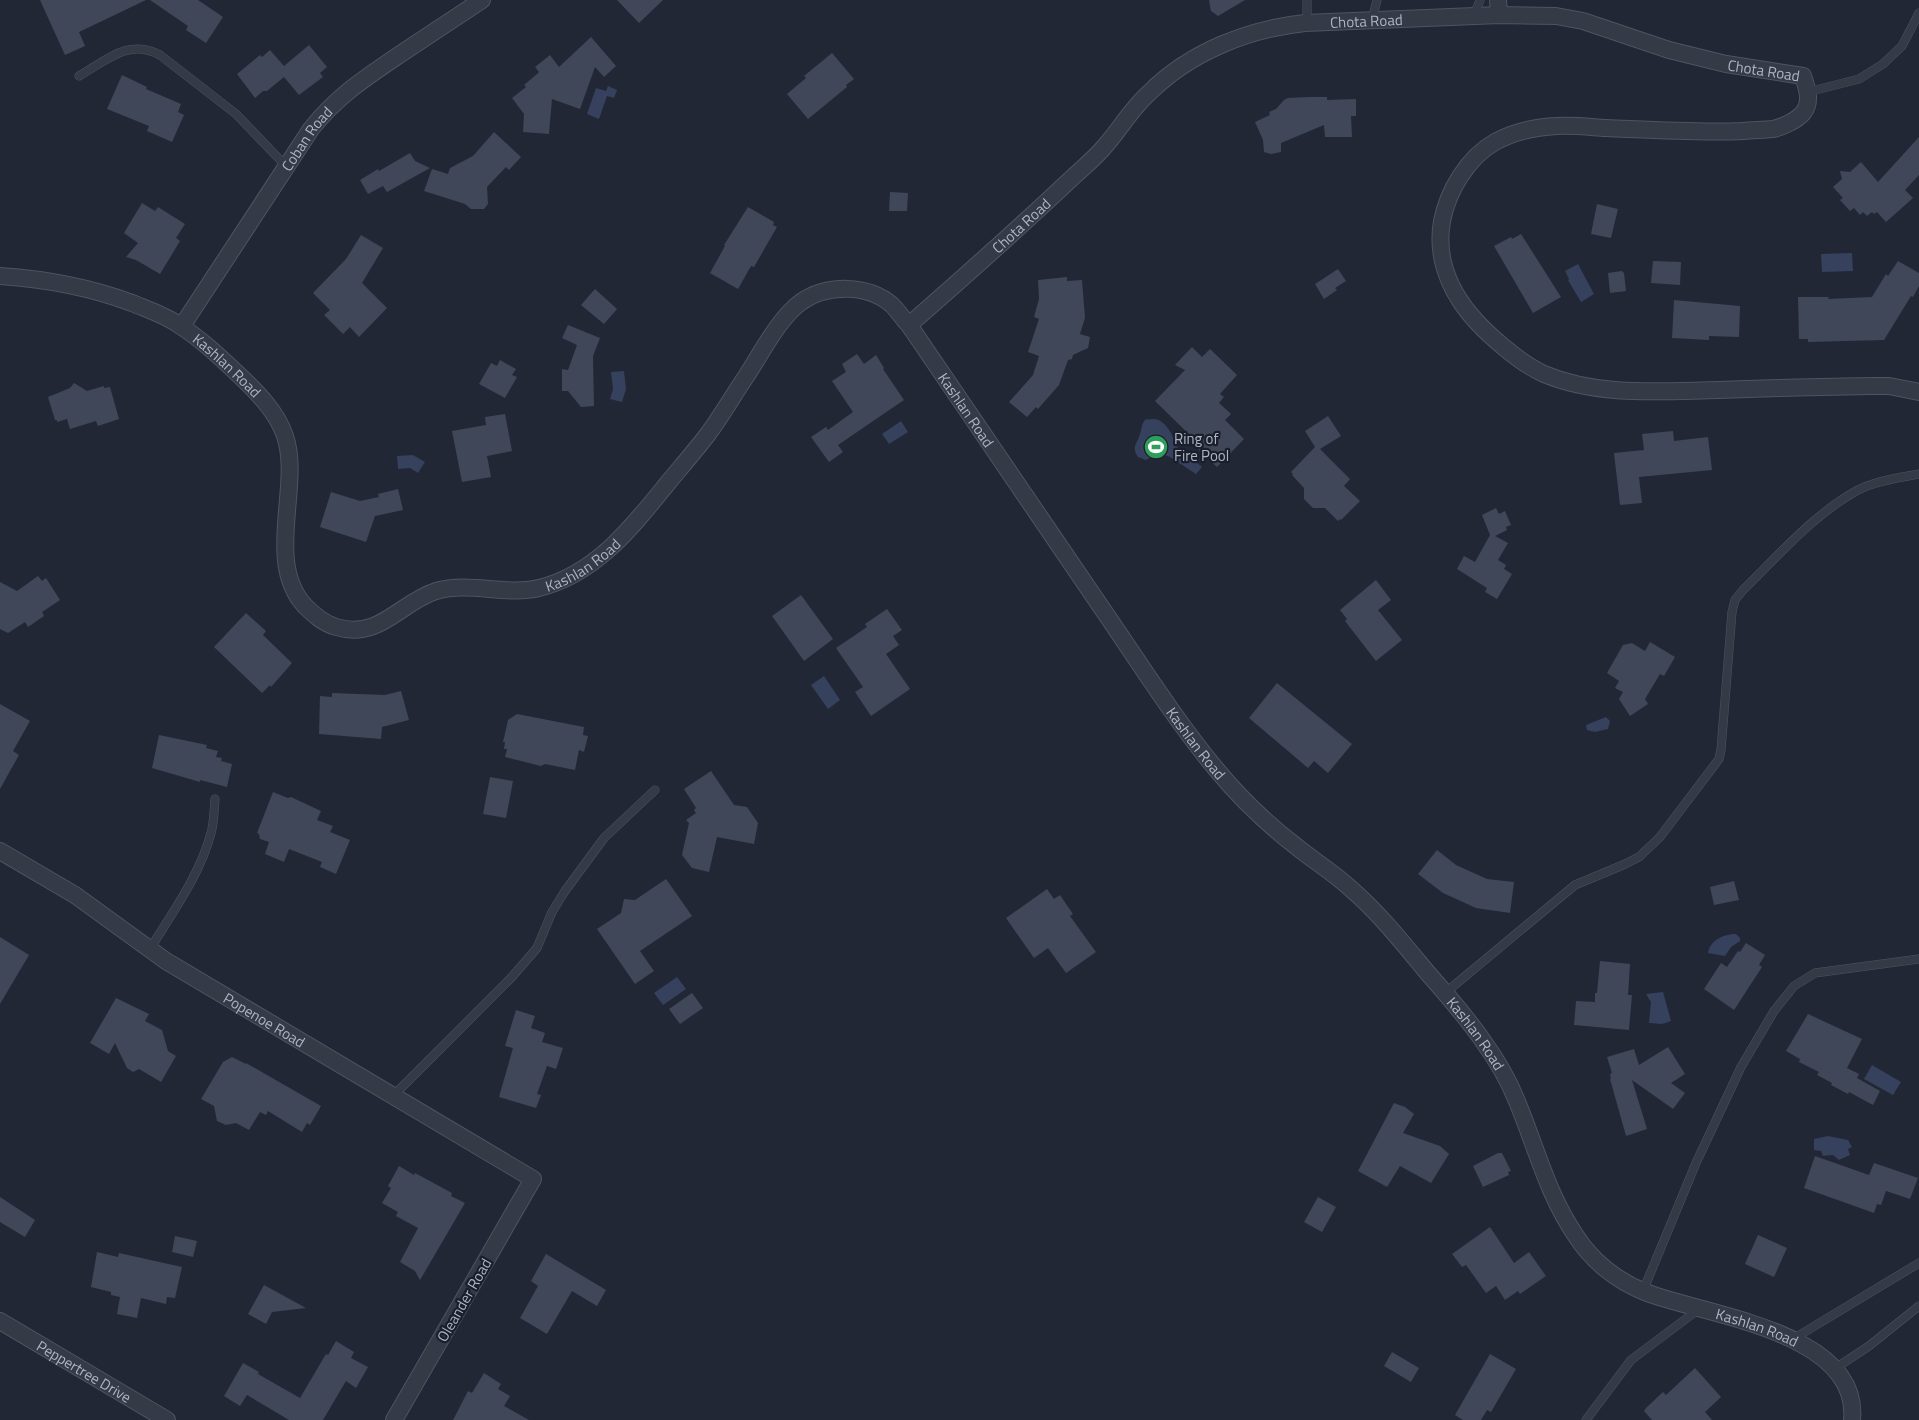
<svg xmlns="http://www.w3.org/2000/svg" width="1919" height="1420" viewBox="0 0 1919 1420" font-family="'Titillium Web',sans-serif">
<rect width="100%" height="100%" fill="#222736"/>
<!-- water -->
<g fill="#36415d">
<path d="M608,86L617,90L614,98L607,96L599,119L587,114L596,88L606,91Z"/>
<path d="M1852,253L1853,271L1822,272L1821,254Z"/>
<path d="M1578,264L1594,294L1581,302L1568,280L1569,279L1565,271Z"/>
<path d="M624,371L626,389L622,402L610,399L613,389L611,372Z"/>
<path d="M1146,419C1149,420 1151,419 1154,419C1164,419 1175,436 1174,444L1202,467L1196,474L1170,457L1160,453L1155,454L1146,460L1138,457C1131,447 1137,444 1140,434C1142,428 1141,424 1146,419Z"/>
<path d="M901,421L908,432L889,444L882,434Z"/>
<path d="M413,455L425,462L418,473L410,468L398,469L397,456Z"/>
<path d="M824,676L840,700L828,709L811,685Z"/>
<path d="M1606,717L1610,721L1608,729L1595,732L1587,730L1586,725Z"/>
<path d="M1736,934L1740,938V941L1731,947L1725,956L1708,953C1710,940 1724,934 1736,934Z"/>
<path d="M677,977L686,989L663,1005L654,993Z"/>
<path d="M1663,992L1671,1021L1662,1024L1649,1023L1651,1002L1646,994Z"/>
<path d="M1872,1065L1901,1082L1893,1095L1864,1079Z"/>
<path d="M1828,1136L1848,1140L1852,1147L1848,1149L1850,1155L1839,1160L1833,1155L1823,1156L1821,1151L1814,1150V1139Z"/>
</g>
<!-- building -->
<g fill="#404759">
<path d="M40,0H146L79,32L85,46L65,55Z"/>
<path d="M150,0H198L223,17L206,43L186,30L188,26Z"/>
<path d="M617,0H663L639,23Z"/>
<path d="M1209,0H1245L1218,16L1211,11Z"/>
<path d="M591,37L616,66L604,77L595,67L580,109L552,99L549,134L523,132L524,114L512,98L526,87L524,85L537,74L539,72L535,67L550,55L559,67Z"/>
<path d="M309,45L327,67L320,73L323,77L299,95L284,77L267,91H263L255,98L237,74L260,55L262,57L270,50L284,66Z"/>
<path d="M832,53L854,79L846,85L847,87L808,119L787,94L806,78L804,76Z"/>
<path d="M122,75L147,87L146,89L181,104L178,112L184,115L172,142L147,131L149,126L107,109Z"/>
<path d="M1309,97H1327V100L1356,99V116H1351L1352,137H1325L1324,125L1281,143V152L1271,154L1264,152L1263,140L1255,122L1270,115L1269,112L1276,109L1284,100L1288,98Z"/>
<path d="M494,132L521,157L509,170L506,167L487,187L488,204L484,209H471L465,204L424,191L432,169L448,174L450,168L473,156Z"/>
<path d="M1919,137V175L1905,190L1913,198L1886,222L1877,212L1874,214L1872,212L1867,216L1863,212L1860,215L1854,208L1850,211L1840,200L1843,198L1833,187L1842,179L1840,171L1850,172L1861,162L1878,182Z"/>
<path d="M410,153L415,161L430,168L387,192L383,186L368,194L360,180L378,169L379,171Z"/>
<path d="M890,192L908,193L907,211H889Z"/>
<path d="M142,203L155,211L158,207L185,224L176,238L180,241L160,274L136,260L126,257L138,243L124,233Z"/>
<path d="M1597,204L1618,209L1611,238L1591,234Z"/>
<path d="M748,207L774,222L773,225L777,227L754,267L751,266L738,289L710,273L725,246L724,245Z"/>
<path d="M1521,234L1561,297L1533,313L1494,246L1511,237L1512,239Z"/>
<path d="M361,235L383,248L362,283L387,308L359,337L350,327L343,334L324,315L330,310L313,293L346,259Z"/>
<path d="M1653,261L1681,262L1680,285L1651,283Z"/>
<path d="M1898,261L1919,273V286L1913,297L1911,296L1884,340L1808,342V339H1799L1798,297H1829L1828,299L1872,297L1886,274L1888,276Z"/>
<path d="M1338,269L1346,281L1335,288L1337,290L1324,299L1315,284Z"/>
<path d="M1622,271L1624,273L1626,291L1610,293L1608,273Z"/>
<path d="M1067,277V281L1082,280L1085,318L1080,334L1090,337L1088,348L1073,355L1072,359L1068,360L1059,385L1038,409L1036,407L1027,417L1009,402L1033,375L1039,356L1028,352L1039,319L1034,317L1039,299L1038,280Z"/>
<path d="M595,289L617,309L604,324L581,305Z"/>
<path d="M1674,300L1740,306L1739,337L1709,336V340L1672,338Z"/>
<path d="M568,325L600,338L593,356L594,406L581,407L568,391H562V369L568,370L577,345L562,338Z"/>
<path d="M1192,347L1202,357L1210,349L1237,375L1220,394L1224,397L1219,403L1231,414L1225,420L1244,439L1217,467L1197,448L1200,445L1155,401L1185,370L1175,365Z"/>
<path d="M857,354L864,364L876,355L884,368L883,369L904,400L838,445L843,452L829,462L811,437L826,427L828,430L853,412L832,381L846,372L842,364Z"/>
<path d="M500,360L516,369L512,375L517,377L505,398L479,384L491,363L497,366Z"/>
<path d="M74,383L87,391L104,386V388L110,387L119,419L98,426L96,421L70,429L67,419L57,422V420H55L48,397L70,388Z"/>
<path d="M505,414L512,451L487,456L491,477L462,482L452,431L486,425L485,417Z"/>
<path d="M1328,416L1341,436L1320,449L1350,479L1344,486L1360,501L1341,520L1340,519L1338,521L1325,508H1313L1304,499V488L1292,475L1293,474L1291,472L1315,447L1305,431Z"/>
<path d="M1673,431L1674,441L1708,437L1712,470L1639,477L1642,503L1620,505L1614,453L1644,450L1642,434Z"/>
<path d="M398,489L403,510L375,516L366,542L320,527L331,492L360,501L379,497L378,494Z"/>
<path d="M1496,508L1499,514L1505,511L1511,525L1506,527L1507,530L1495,536L1508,543L1498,560L1506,565L1504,569L1512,574L1497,599L1485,592L1487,588L1457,569L1464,556L1475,562L1490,535L1482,515Z"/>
<path d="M38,576L42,581L46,578L60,600L42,612L44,616L28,627L25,622L8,633L0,629V582L17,591Z"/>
<path d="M1376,580L1391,600L1378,610L1402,640L1376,661L1345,621L1347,619L1340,610Z"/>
<path d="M801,595L833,639L804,661L772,616Z"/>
<path d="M887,609L902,630L893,636L899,645L886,654L910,689L871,716L855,692L863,687L836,648L867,627L865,624Z"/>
<path d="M246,613L266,631L263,635L292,663L271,687L270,685L262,693L214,647Z"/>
<path d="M1650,642L1675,657L1664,676L1660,674L1645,699L1648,704L1630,716L1619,699L1623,692L1615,688L1619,681L1607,673L1623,645L1632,643L1645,651Z"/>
<path d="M1277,683L1352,744L1328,773L1314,761L1308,768L1249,718Z"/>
<path d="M401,691L409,720L382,727L381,739L319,734L320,696L332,697V693L385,695Z"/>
<path d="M0,704L30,721L13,751L19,755L0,789Z"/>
<path d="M517,714L584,727L583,735L588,736L584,752L579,750L575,770L545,764L541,766L505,757L507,749H504L505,742H503L508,720Z"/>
<path d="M159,735L207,745L206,748L218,751L216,757L222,758L221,761L232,764L227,787L200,780V782L152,768Z"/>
<path d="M711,771L734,805L747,807L758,823L754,844L717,837L709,872L692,868L682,855L689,823L686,820L696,813L694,810L696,808L684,789Z"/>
<path d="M490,777L513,781L506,818L483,814Z"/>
<path d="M273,792L288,798L291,797L321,811L317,820L333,826L330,832L350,840L336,874L320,867L322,862L289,849L284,862L265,854L269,842L260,839L259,834L257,833Z"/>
<path d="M1437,850L1456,865L1487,879L1514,882L1510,913L1476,908L1443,893L1418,874Z"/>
<path d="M666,879L692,916L640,951L654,971L635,984L597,929L621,913L624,899L635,900Z"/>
<path d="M1734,881L1739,900L1714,905L1710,887Z"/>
<path d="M1047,889L1054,899L1060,895L1073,914L1070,916L1096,952L1066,973L1048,948L1034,958L1006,918Z"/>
<path d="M0,937L29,955L0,1004Z"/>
<path d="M1746,943L1765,955L1759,965L1762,967L1734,1010L1704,989L1721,963L1727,967L1738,951L1740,952Z"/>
<path d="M1600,961L1630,964L1628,995H1632L1629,1030L1574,1025L1576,1001L1595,1002V993H1597Z"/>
<path d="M692,993L703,1008L680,1024L669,1009Z"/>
<path d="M116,998L149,1014L145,1021L162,1030L168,1051L176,1056L161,1082L139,1069L133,1072L127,1068L115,1043L109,1054L90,1043Z"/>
<path d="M516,1010L535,1016L531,1028L545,1033L542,1042L563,1048L556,1069L547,1066L537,1094L541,1095L536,1108L499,1097L513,1048L505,1046Z"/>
<path d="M1808,1014L1862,1039L1847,1068L1859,1074L1857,1078L1880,1091L1873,1105L1849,1092L1848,1094L1831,1085L1832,1083L1817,1075L1819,1072L1799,1062L1800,1059L1786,1051Z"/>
<path d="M1668,1047L1685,1074L1671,1083L1685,1093L1673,1109L1632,1080L1647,1129L1626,1136L1610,1079H1611L1610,1074L1612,1073L1607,1057L1634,1049L1639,1065Z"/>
<path d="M232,1057L246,1064V1063L321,1106L310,1125L307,1123L302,1132L268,1111L266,1115L260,1112L249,1130L236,1123L226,1125L217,1121L214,1106L201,1099L223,1062Z"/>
<path d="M1394,1103L1405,1107L1414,1114L1403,1133L1440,1146L1449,1154L1431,1183L1400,1166L1387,1187L1358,1171Z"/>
<path d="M1498,1153H1502L1511,1171L1508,1172L1509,1175L1483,1187L1473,1166Z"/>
<path d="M1815,1156L1869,1175L1874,1163L1918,1178L1910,1199L1886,1191L1881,1205L1877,1204L1874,1213L1804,1188Z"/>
<path d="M399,1166L414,1175L415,1173L452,1193L451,1196L465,1203L420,1280L415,1271L400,1262L418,1228L396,1216L398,1212L382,1203L391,1188L388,1186Z"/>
<path d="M0,1197L35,1220L25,1237L0,1222Z"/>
<path d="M1318,1197L1336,1207L1322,1232L1304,1222Z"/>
<path d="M1490,1227L1514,1263L1529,1252L1546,1276L1520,1294L1518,1291L1505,1300L1496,1286L1486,1293L1466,1265L1462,1267L1452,1254Z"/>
<path d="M1758,1235L1787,1248L1774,1277L1745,1264Z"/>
<path d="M175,1236L197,1241L193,1257L172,1252Z"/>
<path d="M97,1252L118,1257L119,1253L182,1267L175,1298L167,1297L166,1304L141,1298L137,1318L117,1314L120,1297L111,1295V1292L91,1287Z"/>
<path d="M546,1254L606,1290L597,1306L572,1291L547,1334L520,1318L538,1286L531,1281Z"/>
<path d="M264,1285L306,1308L272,1312L266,1324L248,1314Z"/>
<path d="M336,1341L354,1352L351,1358L368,1367L356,1388L346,1381L323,1420H289L247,1395L240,1406L224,1396L243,1363L259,1372L258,1374L300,1398L326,1354L328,1355Z"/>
<path d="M1392,1352L1419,1368L1411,1382L1384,1366Z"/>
<path d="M1490,1354L1516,1369L1491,1412L1487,1410L1481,1420H1463L1455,1415Z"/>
<path d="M1695,1368L1721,1397L1705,1412L1712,1420H1652L1644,1411L1646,1408L1663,1392L1666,1395Z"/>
<path d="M484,1373L501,1384L498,1389L510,1396L504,1406L529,1420H453L468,1391L472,1393Z"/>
</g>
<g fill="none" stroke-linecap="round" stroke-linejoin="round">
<!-- service casing -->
<g stroke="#4f5462" stroke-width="9">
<g id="service">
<path d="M1307,0V23"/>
<path d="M1474,16L1480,0"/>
<path d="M1372,20L1377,0"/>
<path d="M79,76C107,60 129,38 160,55L236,114L286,166"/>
<path d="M1808,92L1859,79L1883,64L1902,46L1919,13"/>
<path d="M150,949C172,913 200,875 211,833C214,823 214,810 215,799"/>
<path d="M1445,993L1575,885L1623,865L1639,857L1660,837L1719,759L1721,750L1732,612L1735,600L1743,590C1779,555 1812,516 1856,491C1875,481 1898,478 1919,474"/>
<path d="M393,1096L511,978L537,948L552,912L565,891L604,838L655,790"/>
<path d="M1643,1291L1696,1163L1741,1067L1774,1011L1794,986L1815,973L1919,959"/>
<path d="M1793,1339L1919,1263"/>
<path d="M1834,1369L1869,1346L1919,1306"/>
<path d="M1586,1420L1631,1360L1699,1309"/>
</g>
</g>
<!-- minor casing -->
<g stroke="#4f5462" stroke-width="18">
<g id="minor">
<path d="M1498,0L1499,15"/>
<path id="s1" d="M0,276C46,279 89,287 132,303C149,310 165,315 179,325C201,339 220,357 239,375C257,392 277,412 285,436C302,485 264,562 305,606C314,615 323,623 336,627C380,640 399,603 436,591C470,581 505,596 539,588C596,574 632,527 667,484C681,467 695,451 708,434C722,415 734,394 747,375C762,352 779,318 801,302C827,284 868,284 892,305C898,311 903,319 909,325C972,418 1036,511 1099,604C1137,659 1173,717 1216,769C1240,798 1267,824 1297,847C1314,861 1334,873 1350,888C1379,913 1402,942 1426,971C1446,994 1466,1016 1483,1041C1496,1059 1508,1079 1516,1099C1536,1146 1547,1194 1576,1236C1592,1261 1617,1281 1645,1292C1703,1315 1861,1331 1852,1420"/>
<path id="s2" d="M909,325C964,277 1019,228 1073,177C1084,167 1096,157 1105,146C1120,129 1132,108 1149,93C1190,52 1248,29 1305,23L1499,15L1556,16L1583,21L1669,50L1726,64L1803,76C1807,88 1812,102 1803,113C1796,121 1782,127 1773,129C1763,130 1753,130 1743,131C1697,133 1652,130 1606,128C1590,127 1573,125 1557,126C1536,127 1513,132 1495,142C1467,158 1448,191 1442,221C1436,255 1448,287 1469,313C1485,333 1521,364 1544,374C1599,397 1661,391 1719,390C1770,388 1820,387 1871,386H1889L1919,392"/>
<path id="s3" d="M182,326L311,129C339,94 368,76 405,51C431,34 456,17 482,0"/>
<path id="s4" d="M0,851L75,895L166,961L533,1179L394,1420"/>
<path id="s5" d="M0,1321L167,1420"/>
</g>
</g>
<!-- service -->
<use href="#service" stroke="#353a47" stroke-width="8"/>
<!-- minor -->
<use href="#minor" stroke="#353a47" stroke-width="16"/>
</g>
<!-- icons -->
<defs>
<g id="stadium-disc" transform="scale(1.25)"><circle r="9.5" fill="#2e9e5b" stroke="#1a1f2b"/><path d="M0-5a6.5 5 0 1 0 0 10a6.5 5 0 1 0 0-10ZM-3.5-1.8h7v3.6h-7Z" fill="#fff"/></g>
</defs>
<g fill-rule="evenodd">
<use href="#stadium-disc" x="1156" y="447"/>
</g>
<g text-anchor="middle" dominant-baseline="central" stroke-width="4.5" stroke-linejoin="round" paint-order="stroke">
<!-- street labels -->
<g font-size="15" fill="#afb4c4" stroke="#1a1f2b">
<text stroke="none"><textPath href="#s2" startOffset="570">Chota Road</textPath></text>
<text stroke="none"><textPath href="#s2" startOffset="975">Chota Road</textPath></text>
<text stroke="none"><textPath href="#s3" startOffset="225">Coban Road</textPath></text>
<text stroke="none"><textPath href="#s2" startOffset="150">Chota Road</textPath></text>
<text stroke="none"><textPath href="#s1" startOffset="250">Kashlan Road</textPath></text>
<text stroke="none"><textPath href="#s1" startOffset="1390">Kashlan Road</textPath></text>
<text stroke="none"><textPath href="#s1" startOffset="819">Kashlan Road</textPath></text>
<text stroke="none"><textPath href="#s1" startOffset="1795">Kashlan Road</textPath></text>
<text stroke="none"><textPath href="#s4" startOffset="314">Popenoe Road</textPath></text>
<text stroke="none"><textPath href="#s1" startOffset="2200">Kashlan Road</textPath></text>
<text transform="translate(464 1300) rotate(-60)">Oleander Road</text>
<text stroke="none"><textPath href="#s1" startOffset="2635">Kashlan Road</textPath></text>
<text stroke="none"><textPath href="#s5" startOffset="98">Peppertree Drive</textPath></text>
</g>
<!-- poi labels -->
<g font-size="15" fill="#afb4c4" stroke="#1a1f2b" text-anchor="start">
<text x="1174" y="438">Ring of<tspan x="1174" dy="17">Fire Pool</tspan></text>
</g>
</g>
</svg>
